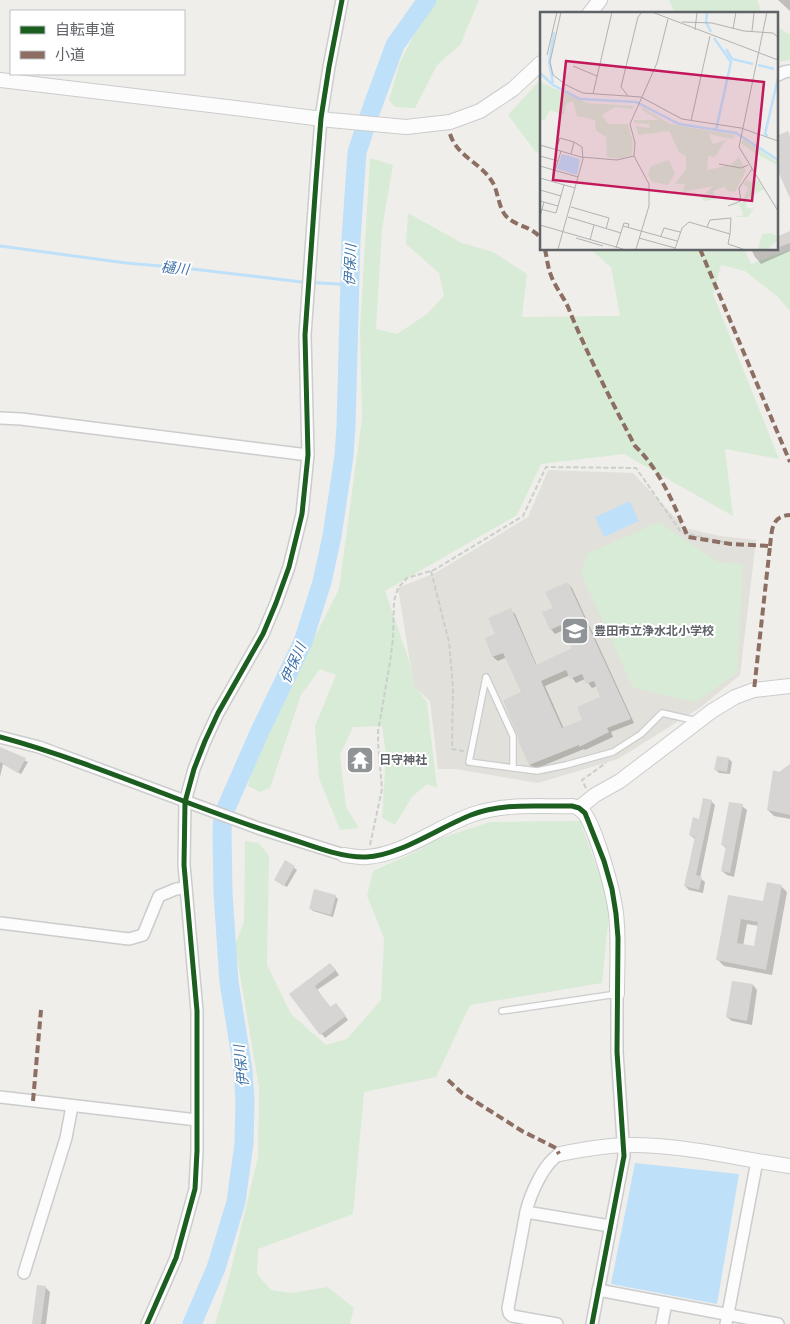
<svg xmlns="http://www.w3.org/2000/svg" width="790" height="1324" viewBox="0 0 790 1324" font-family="Roboto,'Noto Sans JP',sans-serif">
<rect width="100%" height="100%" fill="#efeeea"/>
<!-- education -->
<path fill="#e2e0da" d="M548,470L633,473L685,528L720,536L756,540L740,675L701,707L618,759L538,783L455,769H438L430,701L414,687L398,588L437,572L528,517Z"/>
<!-- green -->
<g fill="#d8ebd6">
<path d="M435,0H479L460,45L437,65L415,108L395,107L389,100L400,62L429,6Z"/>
<path d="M669,0H757L761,11L764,14H676Z"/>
<path d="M776,25L786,33L790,34V60L776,62Z"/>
<path d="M541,79V153L535,151L508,115Z"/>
<path d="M370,158L393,165L382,229L376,329L397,334L427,314L444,296L439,273L406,244L408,213L462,243L493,252L527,274L522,317L620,316L611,267L590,249H744L751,264L790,250V311L778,297L745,271L721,265L713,294L779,459L725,449L733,516L624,454L541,464L517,515L385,591L409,660L414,686L427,702L437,788L427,784L412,797L395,825L382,818L386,755L382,726L353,727L340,755L346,807L359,828L340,830L319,778L315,726L336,675L320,669L301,695L270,788L260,792L248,786L254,764L294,678L339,589L362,418L360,329Z"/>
<path d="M659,522L718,562L743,564L737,673L696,702L633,688L581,573L588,553Z"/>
<path d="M580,821L610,904L602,983L470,1005L436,1077L364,1092L353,1214L258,1249L257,1274L271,1290L292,1293L328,1287L354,1308L350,1324H215L229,1278L258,1157L259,1087L235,945L244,922L245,841L259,843L269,856L267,965L291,1014L326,1045L347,1039L381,1000L384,938L367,896L373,871L413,853L438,839L490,822Z"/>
</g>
<!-- water -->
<g fill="#bfe0f9">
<path d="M630,501L639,521L604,537L595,517Z"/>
<path d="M635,1163L739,1174L717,1304L611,1284Z"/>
</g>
<!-- shadow -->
<g fill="#0003" fill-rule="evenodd">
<path d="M778,0H790V11Z"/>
<path d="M790,232V251L761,264L755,257L751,249H776V238Z"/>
<path d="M568,584L572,588L634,723L611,732L613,737L585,750L584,749L535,769L530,765L519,739L523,693L507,657L498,661L493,657L486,639L497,635L510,610L515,614L537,666L573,649L564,630L555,634L551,629L554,609ZM570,675L576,683L585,679L592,688L597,686L602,698L583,720L564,729L545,686Z"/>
<path d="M0,749L28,762L21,774L3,764L0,777Z"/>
<path d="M729,759L732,762L730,774L719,773L716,770Z"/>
<path d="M790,766V819L774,816L768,810L779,773Z"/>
<path d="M711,801L715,805L700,878L705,882L703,893L689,890L685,886L695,839L690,835Z"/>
<path d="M742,806L747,810L734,877L727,875L722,871L727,849L722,844Z"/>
<path d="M286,862L297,870L287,887L278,882Z"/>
<path d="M781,886L787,892L772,975L724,966L718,960L729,896L764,903ZM747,924L759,926L755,948L743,946Z"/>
<path d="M335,896L338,899L333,917L313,911L310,908Z"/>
<path d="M334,968L339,975L317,990L331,1008H339L348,1020L325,1038L290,994Z"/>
<path d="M753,985L757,990L752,1025L732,1021L727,1017Z"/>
<path d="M45,1287L50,1292L46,1324H33Z"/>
</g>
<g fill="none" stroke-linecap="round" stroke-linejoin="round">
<!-- stream -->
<path stroke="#bfe0f9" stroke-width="3" d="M0,246L126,263L184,268L302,282L338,284L350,286"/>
<!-- river -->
<path stroke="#bfe0f9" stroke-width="19" d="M192,1324L216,1268L236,1202L244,1143L245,1101L243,1070L229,982L223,893L222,831L223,815L260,731L303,642L322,582L332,536L344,456L346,426L351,240L357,152L369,116L395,45L427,0"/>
</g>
<!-- building -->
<g fill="#d6d5d3" fill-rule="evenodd">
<path d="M788,131L790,136V198L776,167V136Z"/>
<path d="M790,231V243L776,248V237Z"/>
<path d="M568,582L631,719L607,728L609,732L579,747V745L529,765L518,740L517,734L503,700L521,692L503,653L492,657L485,638L495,634L488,618L511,608L536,665L572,648L561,625L550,630L542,612L553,608L545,592ZM566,670L570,679L582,674L586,684L594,681L600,697L577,707L582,720L562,728L541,681Z"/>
<path d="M0,747L26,758L18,773L0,762Z"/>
<path d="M717,756L729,758L727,772L714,770Z"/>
<path d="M790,764V815L767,810L773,770L779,772Z"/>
<path d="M703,798L712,800L696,875L702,877L699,890L684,886L695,837L689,835L693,817L699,819Z"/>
<path d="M729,802L743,804L730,873L721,871L726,846L721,845Z"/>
<path d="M285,860L295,866L284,886L274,880Z"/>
<path d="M767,882L782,885L766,970L716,960L728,895L763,901ZM741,919L758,922L754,946L737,943Z"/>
<path d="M314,889L336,895L331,915L309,909Z"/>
<path d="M330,963L336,970L315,986L330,1007L336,1003L346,1016L320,1035L289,994Z"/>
<path d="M732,981L753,984L747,1021L726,1017Z"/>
<path d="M37,1285L46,1286L41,1324H32Z"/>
</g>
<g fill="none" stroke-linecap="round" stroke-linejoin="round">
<!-- service casing -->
<g stroke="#cbcccc" stroke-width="8">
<g id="service">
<path d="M513,768V736L486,677L469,762L537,771L566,765L613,752L641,734L662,713L697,721"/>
<path d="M502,1011L617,994"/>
</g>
</g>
<!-- minor casing -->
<g stroke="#cbcccc" stroke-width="14">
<g id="minor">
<path d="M776,76L784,72L790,71"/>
<path d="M0,418L21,419L308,455"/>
<path d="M0,737L39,747L258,828L344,855"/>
<path d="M0,923L129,939L143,935L159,896L176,889L186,888"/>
<path d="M0,1097L197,1120"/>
<path d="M526,1212C530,1195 544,1162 560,1154"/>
<path d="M24,1273L66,1138L72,1106"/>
<path d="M598,1290L778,1324"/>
<path d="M147,1324L176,1258L195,1189L197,1151V1011L184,865L185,802L194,769L205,741L218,713L263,634L276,603L289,567L302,514L308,455L305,335L316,181L321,118L329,67L342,0"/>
<path d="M557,1324L512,1316L509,1313L508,1308L526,1212L610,1226"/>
<path d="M592,1324L624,1156L617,1052V994"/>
<path d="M662,1324L666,1303"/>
<path d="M726,1324L757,1161"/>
</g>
</g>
<!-- tertiary casing -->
<g stroke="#cbcccc" stroke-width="16">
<g id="tertiary">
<path d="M589,14L600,0"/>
<path d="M0,80L227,107L330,120L406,127L450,122L480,111L513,89L541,63"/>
<path d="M579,808L595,795L620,781L712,711L735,697L754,690L790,686"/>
<path d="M344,855C352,856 360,858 367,857C405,854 438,826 474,814C506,803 539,807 572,806C586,808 590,824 595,835C604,860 612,886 616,913C619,940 617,967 617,994"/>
<path d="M560,1154C584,1149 608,1145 633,1145C685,1145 738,1159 790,1166"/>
</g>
</g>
<!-- path -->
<g stroke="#cacfcc" stroke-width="2" stroke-dasharray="5 2.5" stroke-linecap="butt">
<path d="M431,571L449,642L453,687L452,749L464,751"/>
<path d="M586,788L582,780L606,763"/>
<path d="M370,845L382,789L378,743V732L390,662L393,638L394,601L398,588L407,578L434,570L523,516L546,467L636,468L681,532L731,544"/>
</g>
<!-- service -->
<use href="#service" stroke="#fdfcfc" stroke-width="5.5"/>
<!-- minor -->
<use href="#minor" stroke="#fdfcfc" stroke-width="11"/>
<!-- tertiary -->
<use href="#tertiary" stroke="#fdfcfc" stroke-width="14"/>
<!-- quiet -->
<g stroke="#8d6e63" stroke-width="4" stroke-dasharray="8 4" stroke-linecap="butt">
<path d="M450,134C458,158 481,162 493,183C498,192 499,209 506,216C516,227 533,226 541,239"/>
<path d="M545,249C547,259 548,269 552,278C557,290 566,300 570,312C589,358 612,402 635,446C661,471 674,505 688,537L731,544L770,546L754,690"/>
<path d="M700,249L790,462"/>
<path d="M770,546C772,530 771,516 790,515"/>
<path d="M448,1080L462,1093L522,1131L556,1148L559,1154"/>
<path d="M33,1101L41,1010"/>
</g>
<!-- cycleway casing -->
<g stroke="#fff" stroke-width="8">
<g id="cycleway">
<path d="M0,737C96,763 187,806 282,836C307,844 340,858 366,857C399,856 440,827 471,815C503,802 539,807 572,806L579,808L585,813L604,861L612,889L616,914L618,938L617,1052L624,1156L592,1324"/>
<path d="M147,1324L176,1258L195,1189L197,1151V1011L184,865L185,802L194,769L205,741L218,713L263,634L276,603L289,567L302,514L308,455L305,335L316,181L321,118L329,67L342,0"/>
</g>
</g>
<!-- cycleway -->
<use href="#cycleway" stroke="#1b5e20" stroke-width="5"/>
</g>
<!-- icons -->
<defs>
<g id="school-square" transform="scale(1.4375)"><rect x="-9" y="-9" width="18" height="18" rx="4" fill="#919496" stroke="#fff"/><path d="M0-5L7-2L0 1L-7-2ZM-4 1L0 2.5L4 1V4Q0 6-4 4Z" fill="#fff"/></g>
<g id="temple-square" transform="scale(1.4375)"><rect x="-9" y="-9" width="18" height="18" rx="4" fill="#919496" stroke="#fff"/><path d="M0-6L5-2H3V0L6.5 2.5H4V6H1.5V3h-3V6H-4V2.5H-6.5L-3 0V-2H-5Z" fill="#fff"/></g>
</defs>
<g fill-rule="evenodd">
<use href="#school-square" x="575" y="631"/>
<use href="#temple-square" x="360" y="760"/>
</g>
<g text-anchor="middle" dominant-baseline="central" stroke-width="4" stroke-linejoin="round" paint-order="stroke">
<!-- poi labels -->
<g font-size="12" font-weight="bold" fill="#5f6368" stroke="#fff" text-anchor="start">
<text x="594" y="631">豊田市立浄水北小学校</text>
<text x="379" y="760">日守神社</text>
</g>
<!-- water labels -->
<g font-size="14" font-style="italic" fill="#4174aa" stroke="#fff">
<text transform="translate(350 265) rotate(-88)">伊保川</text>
<text transform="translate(175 268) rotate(6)">樋川</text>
<text transform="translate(293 663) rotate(-66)">伊保川</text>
<text transform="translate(241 1066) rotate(-96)">伊保川</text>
</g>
</g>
<!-- overview -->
<g transform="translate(540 12)">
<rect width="238" height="238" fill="#efeeea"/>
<path d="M0,70L47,91L94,94L92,97L75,95L62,103L68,112H88L93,131L92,144L79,147L67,145L66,125L56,119L55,108L37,104L33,89L27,91L23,103L10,98L5,108L0,107ZM102,95L130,112L195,123L193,127L169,122L173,132L186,128L175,145L168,144L167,158L191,153L199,145L206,159L195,180L188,179L184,175L173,179L175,187L165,189L161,186L173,174L143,180L145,172H135L146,157V144L139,140L129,119L99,123L95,114L109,116L110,112L94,111V108H119L102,98ZM203,127L237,150V153L210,138L201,131ZM129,148L135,161L128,173L112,170L108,163L111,154ZM207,168L211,171L218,168L224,177L207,187L206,195L212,197L217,191L208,205H194L204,203L199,193L190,194L202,191L208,176L203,172ZM231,221L237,224V229L228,237H218L222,222Z" fill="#d8ebd6"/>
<path d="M22,142L40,147L37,163L17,157Z" fill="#bfe0f9"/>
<path fill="none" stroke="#bfe0f9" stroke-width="2.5" d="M167,0L166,10L171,20M174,26L191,50L176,118M186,37L192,47L213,52M218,53L234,57M0,61L13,73L40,87L96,90L139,112L196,121L238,148M13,71L9,50L14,20M228,124L225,122L238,66"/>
<path fill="none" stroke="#b1b2b2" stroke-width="1" d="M21,0L10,50L13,63L26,73L43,81L101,85L142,107L201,116L238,129M112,0L238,48M227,0L199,135L238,199M142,10L172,11L204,19L233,21L238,25M193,17L196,0M155,18L157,0M212,19L214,1M7,43L17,0M33,54L57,64M53,82L72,0M88,84L81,75L98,5L102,0M151,109L170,24M0,133L41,145L77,148L94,144M16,138L20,126L34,130L31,142M0,144L18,149M179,152L201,156L208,153M0,154L38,165M0,166L35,176M12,169L21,139M0,178L21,184M0,189L18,194M188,194L201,189L199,176L212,157M31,195L69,206L66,217M0,197L16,201L24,173M0,205L4,190M28,205L81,221M0,213L83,237M83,214L137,229M167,215L170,208L191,206L190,222M121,224L124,216L140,220M36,226L63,234M99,226L135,236M50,228L54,213M76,236L84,211L89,212L88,215M18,237L43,147L42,135L34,130M96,237L109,194V172L94,144L95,131L90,112L117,51L128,7M135,237L142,216L149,210L190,222L188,232L203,237"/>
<path fill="#c2185b" fill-opacity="0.15" stroke="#c2185b" stroke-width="2.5" d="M26,49L224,70L212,189L13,168Z"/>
<rect width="238" height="238" fill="none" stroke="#5f6368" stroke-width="2.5"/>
</g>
<!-- legend -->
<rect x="10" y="10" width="175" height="65" fill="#ffffff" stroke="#bfc1c3"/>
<rect x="20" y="26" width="25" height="8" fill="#1b5e20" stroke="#bfc1c3"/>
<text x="55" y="35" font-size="15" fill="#5f6368">自転車道</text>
<rect x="20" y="51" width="25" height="8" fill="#8d6e63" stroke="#bfc1c3"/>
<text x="55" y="60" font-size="15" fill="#5f6368">小道</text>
</svg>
